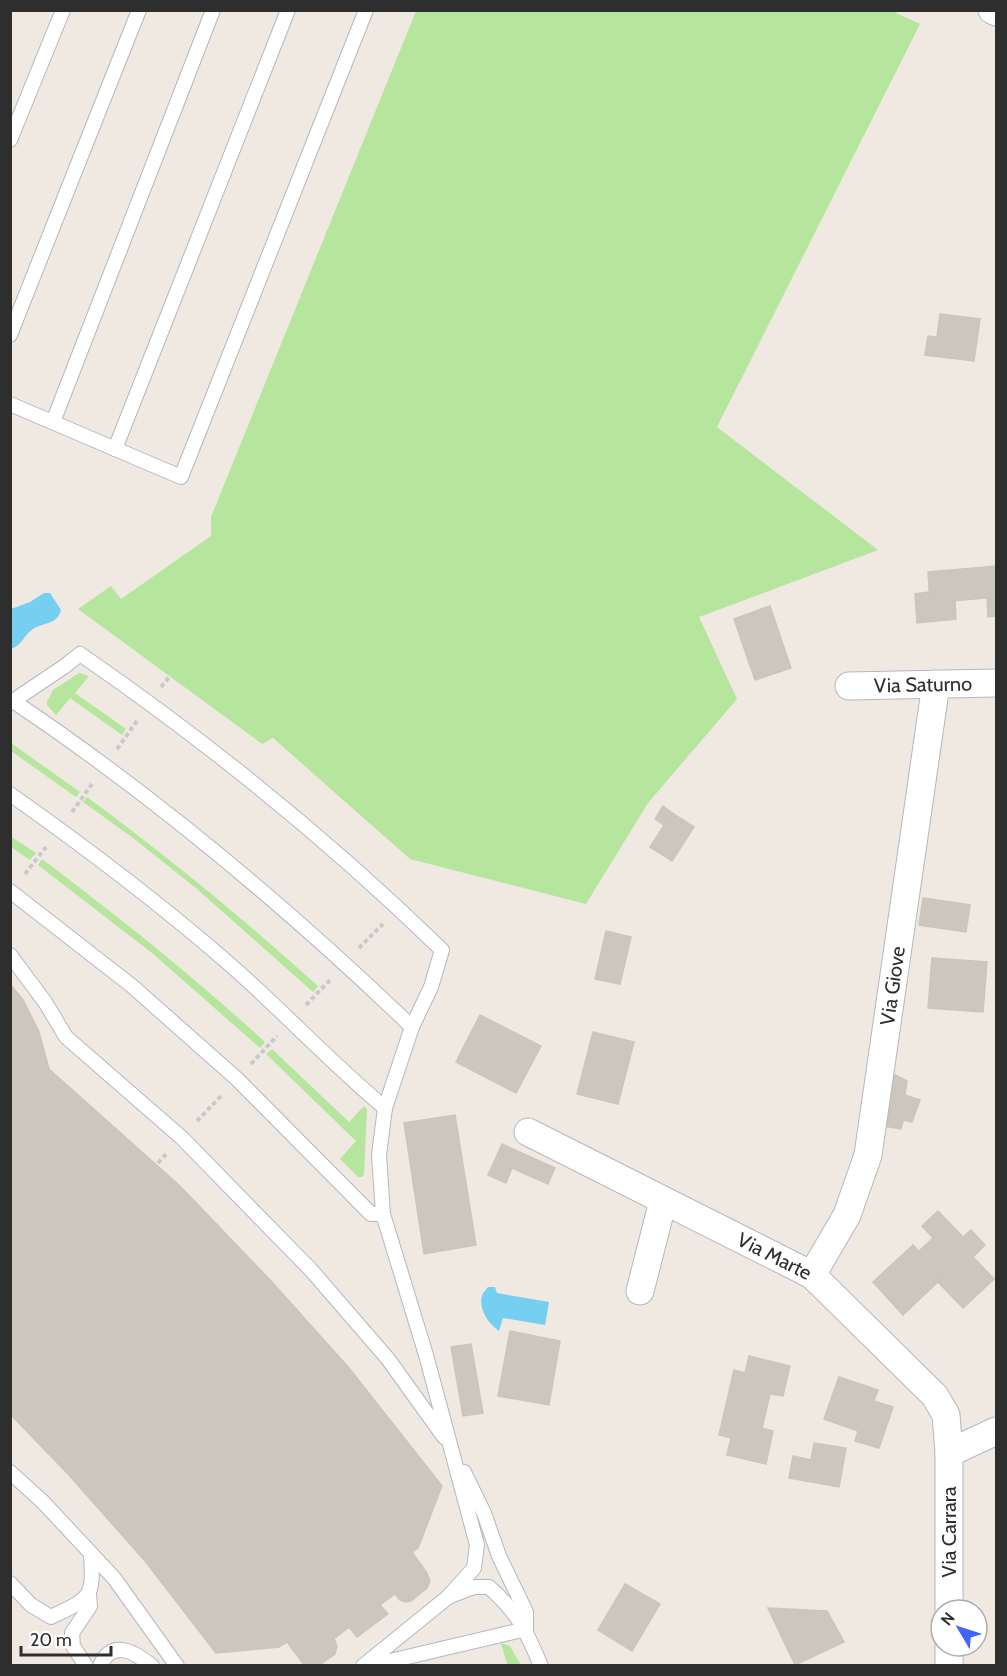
<svg xmlns="http://www.w3.org/2000/svg" width="1007" height="1676" viewBox="0 0 1007 1676" font-family="Cabin,sans-serif">
<rect width="100%" height="100%" fill="#efe9e1"/>
<!-- green -->
<g fill="#b6e59e">
<path d="M890,10L920,24L717,427L878,550L699,617L737,699L648,803L586,904L410,859L273,738L262,744L78,609L111,586L121,599L211,536V517L416,11Z"/>
<path d="M79,673L89,676L75,693L126,729L122,735L70,698L56,715L47,705V702L53,690Z"/>
<path d="M11,743L80,792L76,797L11,751Z"/>
<path d="M87,797C167,856 244,919 318,986L313,992L197,889L133,838L83,802Z"/>
<path d="M10,836L36,853L30,860L11,847Z"/>
<path d="M42,859C119,917 194,977 265,1042L260,1048L152,953L38,865Z"/>
<path d="M272,1049L349,1122L364,1106L367,1109L364,1174L362,1177H358L340,1159L356,1141L266,1054Z"/>
<path d="M501,1643L510,1646L521,1665H502L507,1664Z"/>
</g>
<!-- water -->
<g fill="#75cff0">
<path d="M44,593H50L61,610C57,625 44,622 33,629C24,635 21,646 11,649V609L30,602Z"/>
<path d="M488,1287H495L497,1293L549,1302L545,1325L503,1318L499,1331C489,1324 478,1309 482,1296C483,1292 486,1290 488,1287Z"/>
</g>
<!-- building -->
<g fill="#cbc7bf" stroke="#cbc5ba" stroke-width="1.5">
<path d="M940,314L980,319L974,361L925,355L928,336L937,337Z"/>
<path d="M996,566V597L930,603L928,572Z"/>
<path d="M929,592L930,603L955,600L956,619L917,623L915,594Z"/>
<path d="M996,597V616L988,617L987,598Z"/>
<path d="M770,606L791,668L755,680L734,619Z"/>
<path d="M663,806L672,813L664,825L655,819Z"/>
<path d="M672,813L694,827L672,861L650,847Z"/>
<path d="M923,898L970,905L966,932L919,925Z"/>
<path d="M606,931L631,937L620,984L595,979Z"/>
<path d="M932,958L987,962L983,1012L928,1008Z"/>
<path d="M10,984L23,1000L39,1032L49,1069L180,1186L272,1282L349,1368L442,1486L418,1548L412,1552L427,1573L430,1581L427,1588L411,1601L405,1602L400,1600L395,1594L380,1605L388,1614L357,1637L349,1627L334,1639L337,1646L335,1654L318,1666H305L287,1642L279,1647L216,1653L145,1561L68,1474L10,1414Z"/>
<path d="M480,1015L541,1046L516,1093L456,1062Z"/>
<path d="M593,1032L634,1042L618,1104L577,1094Z"/>
<path d="M891,1073L907,1081L905,1095L920,1100L912,1122L903,1120L901,1129L883,1126Z"/>
<path d="M455,1115L476,1245L424,1254L404,1123Z"/>
<path d="M502,1144L555,1168L548,1184L512,1168L506,1183L488,1175Z"/>
<path d="M938,1211L963,1237L971,1230L985,1245L973,1257L994,1279L963,1308L938,1282L943,1277L919,1251L933,1238L922,1226Z"/>
<path d="M913,1245L943,1277L903,1315L873,1282Z"/>
<path d="M510,1331L560,1341L549,1405L498,1396Z"/>
<path d="M471,1344L483,1413L463,1416L451,1347Z"/>
<path d="M749,1356L790,1366L783,1396L770,1394L762,1428L773,1431L766,1464L727,1455L731,1438L719,1435L734,1370L745,1373Z"/>
<path d="M839,1377L878,1390L874,1401L893,1407L879,1448L855,1441L858,1431L824,1419Z"/>
<path d="M814,1443L846,1448L839,1487L789,1478L793,1456L811,1460Z"/>
<path d="M625,1584L660,1604L632,1651L598,1630Z"/>
<path d="M768,1608L827,1611L844,1642L795,1665Z"/>
</g>
<g fill="none" stroke-linecap="round" stroke-linejoin="round">
<!-- lane casing -->
<g stroke="#b4b7c1" stroke-width="16">
<g id="lane">
<path d="M10,140L63,10"/>
<path d="M10,335L139,10"/>
<path d="M10,404L181,477L366,10"/>
<path d="M53,422L213,10"/>
<path d="M115,449L288,10"/>
<path d="M13,701C156,797 288,908 412,1027"/>
<path d="M10,703L65,666L80,654C209,743 329,840 442,950L431,987L412,1027L385,1108L379,1155L383,1214L426,1355L477,1545L474,1568L448,1597L363,1666"/>
<path d="M10,794C85,847 158,902 227,962C281,1009 330,1062 385,1108"/>
<path d="M10,891L132,986L237,1079L371,1214H383"/>
<path d="M10,955L45,1002L66,1037L182,1138L311,1270L388,1359L444,1437"/>
<path d="M10,1472L43,1502L114,1578L177,1666"/>
<path d="M10,1583L31,1605L51,1617C90,1598 94,1599 91,1555"/>
<path d="M450,1596L474,1587H489C519,1614 526,1630 541,1666"/>
<path d="M86,1666L73,1646L72,1633L90,1606L89,1595"/>
<path d="M100,1666C112,1638 135,1652 152,1666"/>
<path d="M369,1666L526,1629V1612L499,1556L484,1513L464,1472"/>
</g>
</g>
<!-- street casing -->
<g stroke="#b4b7c1" stroke-width="29">
<g id="street">
<path d="M992,10L996,12"/>
<path id="s1" d="M849,686L996,683"/>
<path id="s2" d="M528,1132L812,1275L935,1396L946,1415L949,1453V1610"/>
<path id="s3" d="M812,1275L847,1215L868,1155L936,684"/>
<path d="M640,1291L663,1201"/>
<path d="M949,1453L996,1431"/>
<path d="M949,1666V1646"/>
</g>
</g>
<!-- path -->
<g stroke="#c9c9c9" stroke-width="4" stroke-dasharray="4.5 3" stroke-linecap="butt">
<path d="M161,687L170,676"/>
<path d="M117,749L137,721"/>
<path d="M72,812L92,784"/>
<path d="M25,874L46,847"/>
<path d="M359,948L383,924"/>
<path d="M306,1005L330,980"/>
<path d="M251,1064L277,1036"/>
<path d="M197,1121L223,1094"/>
<path d="M158,1163L167,1153"/>
</g>
<!-- lane -->
<use href="#lane" stroke="#fff" stroke-width="14"/>
<!-- street -->
<use href="#street" stroke="#fff" stroke-width="27"/>
</g>
<g text-anchor="middle" dominant-baseline="central" stroke-width="5" stroke-linejoin="round" paint-order="stroke">
<!-- street labels -->
<g font-size="20" fill="#2e2e2e" stroke="#fff">
<text stroke="none"><textPath href="#s1" startOffset="74">Via Saturno</textPath></text>
<text stroke="none"><textPath href="#s3" startOffset="304">Via Giove</textPath></text>
<text stroke="none"><textPath href="#s2" startOffset="276">Via Marte</textPath></text>
<text transform="translate(949 1532) rotate(-90)">Via Carrara</text>
</g>
</g>
<!-- border -->
<rect width="1007" height="1676" fill="none" stroke="#2e2e2e" stroke-width="24"/>
<!-- north arrow -->
<g transform="translate(959 1628) rotate(309)"><circle r="28" fill="#ffffff" stroke="#ababab" stroke-width="1.5"/>
<path d="M0-4.5L10 22L0 15L-10 22Z" fill="#4264fb"/>
<text y="-9" font-size="16" font-weight="bold" text-anchor="middle" fill="#2e2e2e">N</text>
</g>
<!-- scale -->
<path d="M21 1646v9h90v-9" fill="none" stroke="#2e2e2e" stroke-width="3"/>
<text x="30" y="1646" font-size="18" fill="#2e2e2e" stroke="#ffffff" stroke-width="4.5" paint-order="stroke">20 m</text>
</svg>
